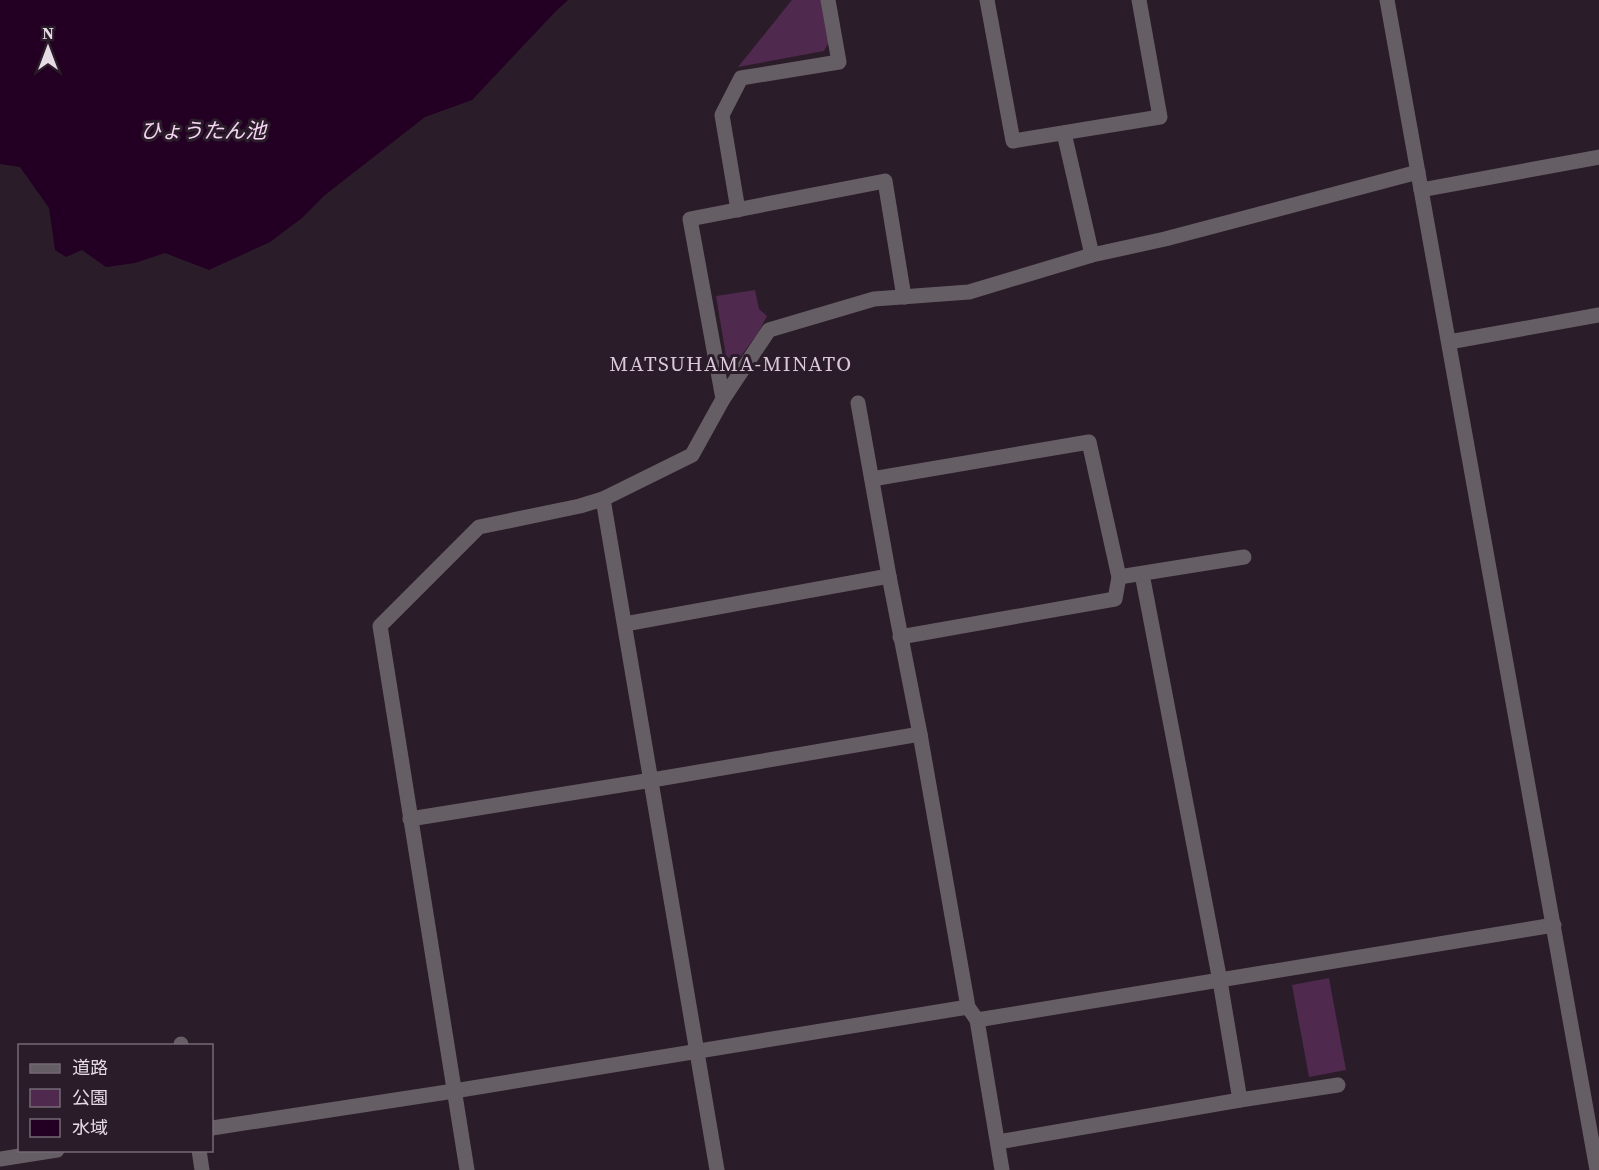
<svg xmlns="http://www.w3.org/2000/svg" width="1599" height="1170" viewBox="0 0 1599 1170" font-family="'Source Serif 4','Noto Sans JP',serif">
<rect width="100%" height="100%" fill="#2a1c29"/>
<!-- green -->
<g fill="#4f294e">
<path d="M792,0H826L832,37L824,51L738,67Z"/>
<path d="M755,290L759,309L767,316L758,333L736,363L726,356L716,296Z"/>
<path d="M1329,978L1346,1070L1309,1077L1292,985Z"/>
</g>
<!-- water -->
<path fill="#230023" d="M0,0H568L556,11L472,100L425,117L325,195L302,218L270,242L209,270L165,253L135,263L106,267L82,250L66,257L55,250L49,208L20,167L0,164Z"/>
<g fill="none" stroke-linecap="round" stroke-linejoin="round">
<!-- street -->
<g stroke="#665e65" stroke-width="15">
<path d="M987,0L1013,141L1160,117L1139,0"/>
<path d="M1387,0L1597,1170"/>
<path d="M1064,133L1092,255"/>
<path d="M1421,190L1599,157"/>
<path d="M738,210L722,115L741,78L839,62L828,0"/>
<path d="M1449,342L1599,315"/>
<path d="M723,399L690,219L885,181L904,297"/>
<path d="M858,403L889,576L920,734L968,1007L977,1020L1002,1170"/>
<path d="M872,479L1089,442L1119,577L1115,599L900,637"/>
<path d="M603,499L717,1170"/>
<path d="M1142,574L1220,981L1240,1100"/>
<path d="M1119,577L1244,557"/>
<path d="M625,624L889,576"/>
<path d="M410,819L652,780L920,734"/>
<path d="M977,1020L1554,925"/>
<path d="M181,1044V1046"/>
<path d="M212,1128L454,1091L968,1007"/>
<path d="M998,1142L1240,1100L1338,1085"/>
<path d="M199,1150L202,1170"/>
<path d="M0,1159L57,1150"/>
<path d="M467,1170L380,626L479,527L580,506L603,499L692,455L723,399L769,330L874,299L969,292L1092,255L1165,239L1418,172"/>
</g>
</g>
<g text-anchor="middle" dominant-baseline="central" stroke-width="6" stroke-linejoin="round" paint-order="stroke">
<!-- water labels -->
<g font-size="21" font-style="italic" fill="#f6d4f3" stroke="#2a1c29">
<text x="203" y="130">ひょうたん池</text>
</g>
<!-- neighbourhood labels -->
<g font-size="21" letter-spacing="1.5" fill="#dcc8da" stroke="#2a1c29">
<text x="731" y="363">MATSUHAMA-MINATO</text>
</g>
</g>
<!-- legend -->
<rect x="18" y="1044" width="195" height="108" fill="#2a1c29" stroke="#766975" stroke-width="1.5"/>
<rect x="30" y="1064" width="30" height="9" fill="#665e65" stroke="#766975" stroke-width="1.5"/>
<text x="72" y="1074" font-size="18" fill="#e7dce6">道路</text>
<rect x="30" y="1089" width="30" height="18" fill="#4f294e" stroke="#766975" stroke-width="1.5"/>
<text x="72" y="1104" font-size="18" fill="#e7dce6">公園</text>
<rect x="30" y="1119" width="30" height="18" fill="#230023" stroke="#766975" stroke-width="1.5"/>
<text x="72" y="1134" font-size="18" fill="#e7dce6">水域</text>
<!-- north arrow -->
<g transform="translate(48 48)" stroke="#2a1c29" stroke-width="4.5" paint-order="stroke">
<path d="M0-4.5L10 22L0 15L-10 22Z" fill="#e7dce6"/>
<text y="-9" font-size="16" font-weight="bold" text-anchor="middle" fill="#e7dce6">N</text>
</g>
</svg>
